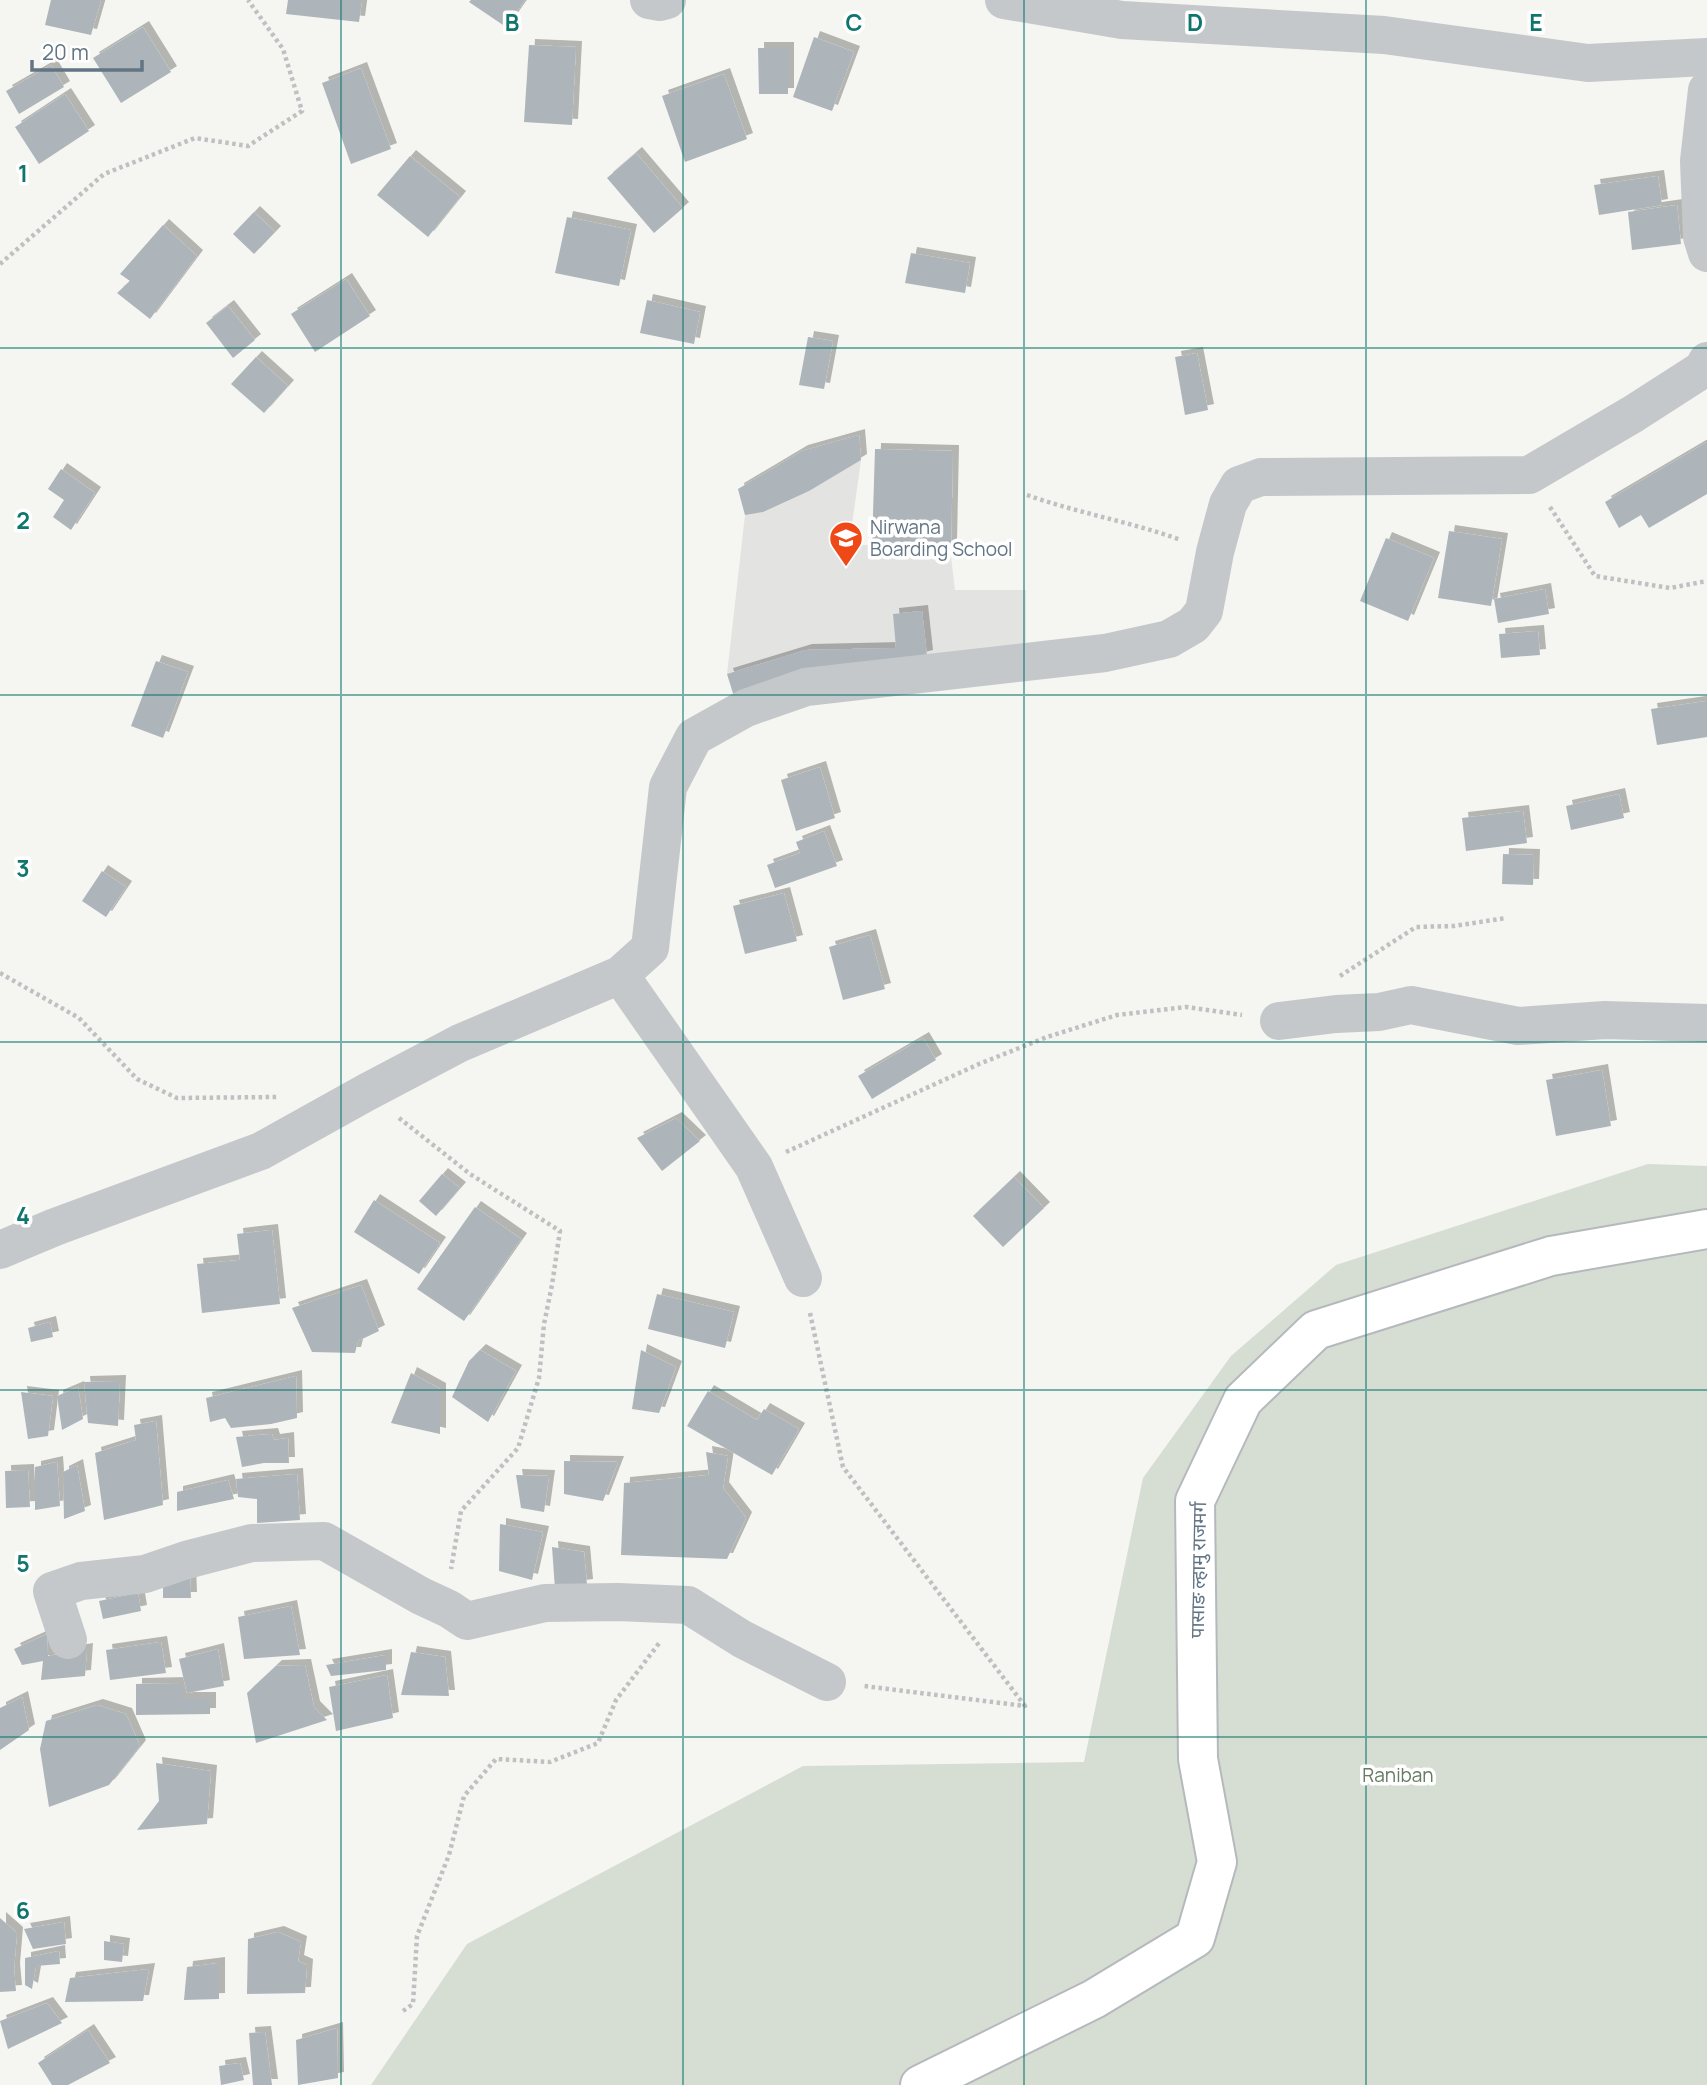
<svg xmlns="http://www.w3.org/2000/svg" width="1707" height="2085" viewBox="0 0 1707 2085" font-family="Manrope,'Noto Sans Devanagari',sans-serif">
<defs>
<filter id="shadow"><feDropShadow dx="6" dy="-6" stdDeviation="0" flood-color="#0004"/></filter>
</defs>
<rect width="100%" height="100%" fill="#f5f5f1"/>
<!-- built -->
<path fill="#e3e4e2" d="M859,435L861,460L849,546L949,540L955,590H1026V648L727,674L745,515L738,489L802,451Z"/>
<!-- green -->
<path fill="#d6ddd2" d="M1648,1164L1707,1166V2085H371L467,1944L803,1766L1084,1762L1143,1478L1231,1356L1336,1265Z"/>
<!-- building -->
<g fill="#adb5ba" filter="url(#shadow)">
<path d="M51,0H101L91,35L45,25Z"/>
<path d="M288,0H362L359,22L286,14Z"/>
<path d="M471,0H525L506,27L469,2Z"/>
<path d="M143,27L171,72L121,103L93,58Z"/>
<path d="M814,37L854,52L832,111L793,97Z"/>
<path d="M529,45L576,47L572,125L524,122Z"/>
<path d="M758,48H788V94H759Z"/>
<path d="M51,65L64,87L19,114L6,91Z"/>
<path d="M361,68L391,149L351,164L322,83Z"/>
<path d="M724,74L747,139L685,162L662,96Z"/>
<path d="M65,94L89,131L39,164L15,127Z"/>
<path d="M636,153L683,208L654,233L607,178Z"/>
<path d="M410,156L460,197L428,237L377,195Z"/>
<path d="M1658,176L1662,205L1599,215L1594,185Z"/>
<path d="M1677,205L1681,244L1632,250L1628,212Z"/>
<path d="M254,212L275,232L254,254L233,234Z"/>
<path d="M567,217L631,230L619,286L555,273Z"/>
<path d="M163,225L197,256L150,319L117,293L130,281L120,274Z"/>
<path d="M911,253L970,263L965,293L905,283Z"/>
<path d="M346,279L370,316L315,352L291,314Z"/>
<path d="M647,300L700,312L694,344L640,333Z"/>
<path d="M228,306L255,340L233,358L206,323Z"/>
<path d="M808,337L833,341L824,389L799,385Z"/>
<path d="M1197,353L1208,410L1185,415L1175,357Z"/>
<path d="M256,357L288,386L264,413L231,384Z"/>
<path d="M859,435L861,460L809,491L763,512L745,515L738,489L802,451Z"/>
<path d="M1707,442V494L1649,528L1641,515L1619,528L1605,502Z"/>
<path d="M875,449L953,451L951,547L872,545Z"/>
<path d="M61,469L95,493L71,530L53,517L64,500L48,489Z"/>
<path d="M1449,531L1502,539L1491,606L1438,598Z"/>
<path d="M1386,538L1434,558L1408,621L1360,601Z"/>
<path d="M1545,589L1549,614L1498,623L1494,599Z"/>
<path d="M922,611L927,656L736,703L727,674L806,650L896,648L893,614Z"/>
<path d="M1538,631L1540,655L1501,658L1499,634Z"/>
<path d="M156,661L188,672L163,738L131,726Z"/>
<path d="M1707,701V737L1657,745L1651,709Z"/>
<path d="M820,767L835,818L796,831L781,780Z"/>
<path d="M1619,794L1624,818L1571,830L1566,806Z"/>
<path d="M1523,811L1527,843L1466,851L1462,818Z"/>
<path d="M824,831L837,866L775,888L767,865L800,853L796,842Z"/>
<path d="M1503,854L1534,855L1533,885L1502,884Z"/>
<path d="M102,871L126,887L106,917L82,901Z"/>
<path d="M784,893L797,941L745,954L733,906Z"/>
<path d="M870,935L885,989L843,1000L829,947Z"/>
<path d="M923,1038L936,1060L872,1099L858,1076Z"/>
<path d="M1602,1070L1611,1126L1556,1136L1546,1080Z"/>
<path d="M676,1118L700,1141L662,1171L637,1138Z"/>
<path d="M442,1174L460,1188L436,1216L419,1201Z"/>
<path d="M1014,1177L1044,1208L1003,1247L973,1216Z"/>
<path d="M374,1200L440,1243L419,1274L354,1232Z"/>
<path d="M475,1207L521,1239L464,1321L417,1289Z"/>
<path d="M272,1230L280,1304L202,1313L197,1264L240,1260L237,1234Z"/>
<path d="M361,1285L379,1331L358,1341L355,1353L312,1352L292,1308Z"/>
<path d="M657,1294L734,1312L725,1348L648,1329Z"/>
<path d="M50,1322L53,1337L31,1342L28,1328Z"/>
<path d="M480,1350L516,1371L488,1422L452,1397L469,1361Z"/>
<path d="M641,1350L676,1367L659,1413L632,1409Z"/>
<path d="M411,1373L440,1389V1434L391,1423Z"/>
<path d="M296,1376L297,1418L271,1424L231,1428L225,1418L210,1422L206,1398Z"/>
<path d="M120,1381L118,1426L88,1423L84,1382Z"/>
<path d="M78,1387L83,1419L62,1430L57,1396Z"/>
<path d="M708,1391L757,1420L764,1409L799,1429L772,1475L687,1426Z"/>
<path d="M21,1392L53,1396L48,1436L28,1439Z"/>
<path d="M156,1421L163,1505L104,1520L95,1453L136,1440L134,1425Z"/>
<path d="M272,1434L274,1440L288,1438L289,1463H264L242,1467L236,1437Z"/>
<path d="M706,1452L728,1456L723,1488L746,1518L727,1559L621,1555L624,1483L709,1475Z"/>
<path d="M564,1461L618,1462L603,1501L564,1494Z"/>
<path d="M57,1462L60,1506L35,1510V1467Z"/>
<path d="M77,1465L85,1511L64,1519L63,1472Z"/>
<path d="M28,1470L30,1507L6,1508L5,1471Z"/>
<path d="M297,1474L300,1520L257,1523V1499L238,1497L236,1479Z"/>
<path d="M516,1475L549,1476L544,1512L521,1508Z"/>
<path d="M228,1480L234,1499L177,1511V1492Z"/>
<path d="M500,1524L543,1532L532,1580L499,1571Z"/>
<path d="M552,1547L584,1552L587,1585L555,1589Z"/>
<path d="M190,1573L191,1598H163V1575Z"/>
<path d="M138,1593L141,1611L103,1619L99,1601Z"/>
<path d="M291,1606L300,1655L244,1659L238,1617Z"/>
<path d="M47,1634L48,1656L87,1649L85,1676L41,1680L43,1661L22,1665L14,1649Z"/>
<path d="M161,1642L166,1673L110,1680L106,1650Z"/>
<path d="M218,1649L224,1686L187,1693L179,1659Z"/>
<path d="M411,1652L445,1657L449,1696L401,1695Z"/>
<path d="M386,1655V1670L331,1676L326,1665Z"/>
<path d="M305,1665L314,1707L327,1720L256,1743L247,1693L276,1666Z"/>
<path d="M387,1675L393,1718L336,1731L329,1687Z"/>
<path d="M183,1683V1698H210V1714L136,1715V1684Z"/>
<path d="M22,1697L29,1730L0,1750V1708Z"/>
<path d="M97,1705L126,1714L140,1746L109,1785L49,1807L40,1749L46,1721Z"/>
<path d="M156,1763L211,1771L207,1824L137,1830L159,1801Z"/>
<path d="M0,1918L17,1933L14,1969L16,1991L0,1992Z"/>
<path d="M64,1922L66,1944L33,1949L24,1929Z"/>
<path d="M278,1932L301,1942L298,1961L307,1965L305,1993L247,1994L248,1939Z"/>
<path d="M104,1941L124,1944L122,1962L104,1960Z"/>
<path d="M59,1951L60,1964L36,1966L32,1989L25,1985V1958Z"/>
<path d="M219,1963V1999L184,2000L187,1967Z"/>
<path d="M149,1969L143,2001L65,2002L70,1978Z"/>
<path d="M47,2003L62,2023L8,2049L0,2021Z"/>
<path d="M337,2028L338,2078L298,2085L296,2040Z"/>
<path d="M88,2030L110,2063L68,2085H52L38,2063Z"/>
<path d="M265,2032L272,2085H253L249,2033Z"/>
<path d="M240,2063L244,2080L221,2085L219,2066Z"/>
</g>
<g fill="none" stroke-linecap="round" stroke-linejoin="round">
<!-- major casing -->
<g stroke="#b5b9bd" stroke-width="42">
<path id="major" d="M920,2085L1094,1999L1195,1938L1217,1862L1198,1759L1195,1501L1243,1400L1316,1330L1551,1256L1707,1229"/>
</g>
<!-- path -->
<g stroke="#bec0c2" stroke-width="4.5" stroke-dasharray="3.5 3.5" stroke-linecap="butt">
<path d="M0,264L104,174L195,138L248,146L302,111L283,49L248,0"/>
<path d="M1027,495C1078,513 1131,522 1181,540"/>
<path d="M1550,507L1595,576L1670,588L1707,581"/>
<path d="M0,973L79,1018L137,1079L177,1098L277,1097"/>
<path d="M1340,976L1416,927L1454,926L1506,918"/>
<path d="M399,1118L470,1174L560,1231L552,1285L544,1324L539,1378L518,1448L461,1511L451,1569"/>
<path d="M786,1152L979,1064L1047,1037L1117,1015L1186,1007L1242,1015"/>
<path d="M810,1313L843,1467L1025,1706L864,1686"/>
<path d="M403,2011L413,2004L417,1936L449,1855L464,1796L496,1759L550,1762L598,1743L616,1700L660,1642"/>
</g>
<!-- minor -->
<g stroke="#c4c8cb" stroke-width="38">
<path d="M649,0L660,2L667,0"/>
<path d="M1004,0L1122,20L1384,35L1588,63L1707,57"/>
<path d="M1707,90L1699,161L1702,237L1707,253"/>
<path d="M620,975L754,1167L803,1278"/>
<path d="M1279,1021L1336,1014L1379,1012L1411,1005L1518,1026L1605,1020L1707,1023"/>
<path d="M0,1250L55,1227L261,1151L367,1092L460,1043L620,975L650,948L668,787L694,737L746,708L806,687L1105,653L1169,639L1193,625L1204,611L1215,552L1228,504L1239,485L1261,477L1529,475L1633,414L1703,369L1707,361"/>
<path d="M68,1640L52,1591L81,1581L145,1574L186,1560L252,1543L324,1541L421,1596L449,1609L467,1621L545,1603L618,1602L688,1605L742,1639L827,1682"/>
</g>
<!-- major -->
<use href="#major" stroke="#fff" stroke-width="38"/>
</g>
<!-- grid -->
<path fill="none" stroke="#0f766e" stroke-width="2" stroke-opacity="0.55" d="M341,0V2085M683,0V2085M1024,0V2085M1366,0V2085M0,348H1707M0,695H1707M0,1042H1707M0,1390H1707M0,1737H1707"/>
<!-- icons -->
<defs>
<g id="school-pin" transform="scale(1.75)"><path d="M0 17L-7.5 6A9.5 9.5 0 1 1 7.5 6Z" fill="#ef4917" stroke="#fff"/><path d="M0-5L7-2L0 1L-7-2ZM-4 1L0 2.5L4 1V4Q0 6-4 4Z" fill="#fff"/></g>
</defs>
<g fill-rule="evenodd">
<use href="#school-pin" x="846" y="538"/>
</g>
<g text-anchor="middle" dominant-baseline="central" stroke-width="7" stroke-linejoin="round" paint-order="stroke">
<!-- poi labels -->
<g font-size="19" fill="#627584" stroke="#fff" text-anchor="start">
<text x="870" y="527">Nirwana<tspan x="870" dy="22">Boarding School</tspan></text>
</g>
<!-- street labels -->
<g font-size="19" fill="#627584" stroke="#fff">
<text transform="translate(1198 1570) rotate(-89)">पासाङ ल्हामु राजमर्ग</text>
</g>
<!-- park labels -->
<g font-size="19" fill="#667b61" stroke="#fff">
<text x="1398" y="1775">Raniban</text>
</g>
</g>
<g font-size="23" text-anchor="middle" font-weight="bold" fill="#0f766e" stroke="#fff" stroke-width="7" stroke-linejoin="round" paint-order="stroke">
<text x="512" y="31">B</text>
<text x="854" y="31">C</text>
<text x="1195" y="31">D</text>
<text x="1536" y="31">E</text>
<text x="23" y="182">1</text>
<text x="23" y="529">2</text>
<text x="23" y="877">3</text>
<text x="23" y="1224">4</text>
<text x="23" y="1572">5</text>
<text x="23" y="1919">6</text>
</g>
<!-- scale -->
<path d="M32 60v10h110v-10" fill="none" stroke="#627584" stroke-width="3.5"/>
<text x="42" y="60" font-size="21" fill="#627584" stroke="#ffffff" stroke-width="5" paint-order="stroke">20 m</text>
</svg>
